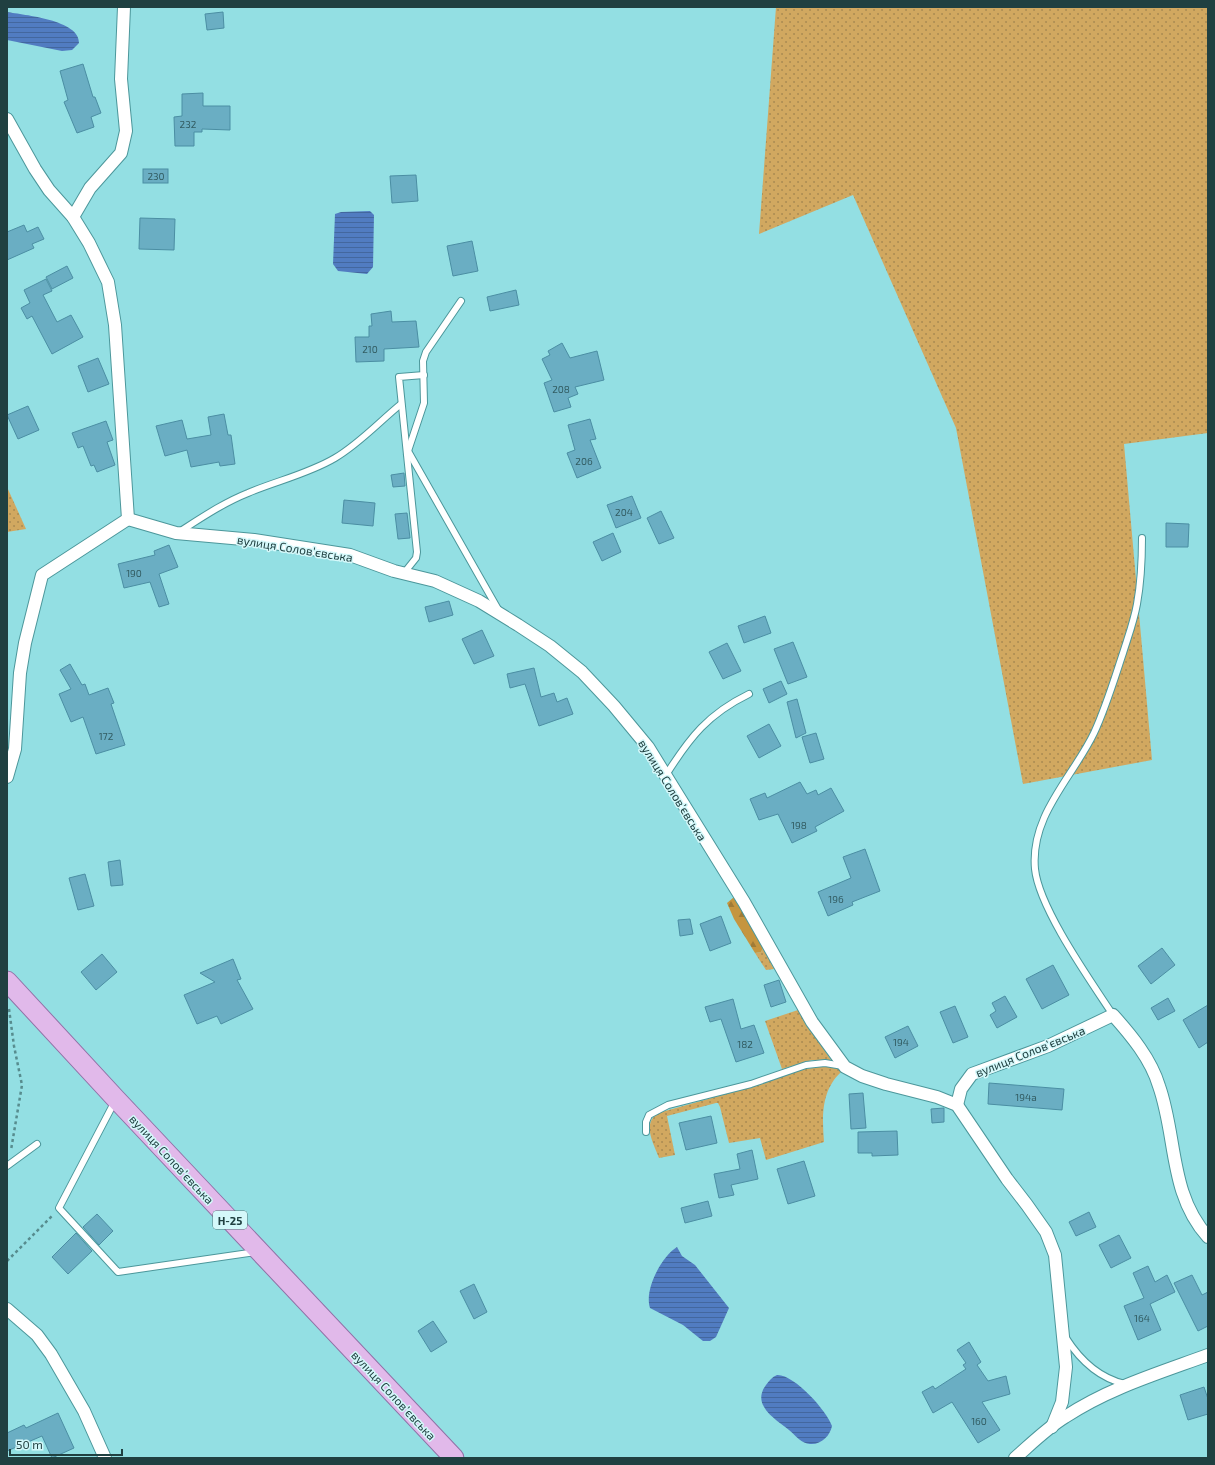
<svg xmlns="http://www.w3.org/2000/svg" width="1215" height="1465" viewBox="0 0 1215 1465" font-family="'Exo 2',sans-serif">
<defs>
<pattern id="grass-dots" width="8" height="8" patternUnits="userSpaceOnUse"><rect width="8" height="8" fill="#d1a860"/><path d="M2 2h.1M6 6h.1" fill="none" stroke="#a98a51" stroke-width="1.8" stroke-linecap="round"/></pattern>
<pattern id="forest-firs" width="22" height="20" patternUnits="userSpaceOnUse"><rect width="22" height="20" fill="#c5953f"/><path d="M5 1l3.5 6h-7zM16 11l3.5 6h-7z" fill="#a07b36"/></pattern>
<pattern id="water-rules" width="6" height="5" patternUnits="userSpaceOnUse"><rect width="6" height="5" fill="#517cc1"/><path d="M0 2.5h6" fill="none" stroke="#43679e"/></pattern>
</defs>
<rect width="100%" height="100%" fill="#93dfe3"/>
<!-- grass -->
<g fill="url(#grass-dots)">
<path d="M776,7H1208V433L1124,444L1152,760L1023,784L956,428L853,195L759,234Z"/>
<path d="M7,487L26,529L7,532Z"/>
<path d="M763,948L774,969L766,970L755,953L761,952Z"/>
<path d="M798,1010L831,1060H812L782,1069L765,1021Z"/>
<path d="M825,1066L838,1068L841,1072C821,1091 822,1116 824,1142L766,1160L760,1138L729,1143L720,1107L718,1103H716L667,1116L675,1155L659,1158C653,1142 642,1124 658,1113L751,1087L799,1070Z"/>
</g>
<!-- forest -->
<path fill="url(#forest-firs)" d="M734,897L763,948L761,952L755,953L734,919L727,903Z"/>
<!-- water -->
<g fill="url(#water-rules)">
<path d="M7,12C24,15 80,20 79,43L72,50L62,51L7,40Z"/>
<path d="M370,211L374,215L373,267L367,274L338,271L333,264L335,214L341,212Z"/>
<path d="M677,1247L682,1256L695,1265L729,1308L716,1337L710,1341H703L683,1325L650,1308C644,1290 661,1257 677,1247Z"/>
<path d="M777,1375C794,1374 827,1411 832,1426C830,1436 821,1445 810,1444C802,1444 795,1435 789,1430C775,1419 751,1405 766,1385C769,1381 772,1377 777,1375Z"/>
</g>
<!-- building -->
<g fill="#6aaec3" stroke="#4b8ea3">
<path d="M223,12L224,28L207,30L205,14Z"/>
<path d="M83,64L93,97H95L101,113L91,117L94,127L77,133L64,102L68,100L60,71Z"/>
<path d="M203,93V106H230V130L202,129V132H194V146H175L174,117L182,116V94Z"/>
<rect x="143" y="169" width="25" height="14"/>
<path d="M416,175L418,201L392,203L390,176Z"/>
<path d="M140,218L175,219L174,250L139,249Z"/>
<path d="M24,225L27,232L38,227L44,239L32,244L34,248L7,260V232Z"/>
<path d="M472,241L478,271L453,276L447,246Z"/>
<path d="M67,266L73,278L52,289L46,277Z"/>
<path d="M46,279L52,291L43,295L57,322L71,315L83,337L52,354L32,316L27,319L21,308L30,303L24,290Z"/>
<path d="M516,290L519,305L490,311L487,297Z"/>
<path d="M391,311L392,322L416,321L419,347L384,349V361L356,362L355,337H369V326H372L371,314Z"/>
<path d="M562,343L570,358L597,351L604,380L575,387L578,394L568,398L571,407L554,412L544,383L552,380L542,359L550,355L548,351Z"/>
<path d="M98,358L109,384L88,392L78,366Z"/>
<path d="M28,406L39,430L18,439L7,415Z"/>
<path d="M224,414L228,435H231L235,464L220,466L219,462L191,467L187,450L165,456L156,426L182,420L187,439L211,435L208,417Z"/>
<path d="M590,419L596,439L590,440L601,468L577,478L567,453L575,450L568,425Z"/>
<path d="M106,421L113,440L107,442L115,465L97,472L94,465L91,466L83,446L78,448L72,433Z"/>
<path d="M404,473L405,486L393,487L391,475Z"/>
<path d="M632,496L641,518L616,528L607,505Z"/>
<path d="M344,500L375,503L373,526L342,523Z"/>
<path d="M661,511L674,538L659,544L647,518Z"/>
<path d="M407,513L410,538L398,539L395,514Z"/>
<path d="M1166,523L1189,524L1188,547H1166Z"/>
<path d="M613,533L621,552L602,561L593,542Z"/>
<path d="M169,545L178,567L159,574L169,604L159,607L150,582L124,588L118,564L155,555L154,551Z"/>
<path d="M449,601L453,615L429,622L425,607Z"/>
<path d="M765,616L771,633L744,643L738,626Z"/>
<path d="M482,630L494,656L474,664L462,639Z"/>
<path d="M793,642L807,677L788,684L774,649Z"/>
<path d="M727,643L741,671L723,679L709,652Z"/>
<path d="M70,664L82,685L85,684L89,695L108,688L114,703L111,704L125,745L96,754L83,717L71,722L59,694L71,689L60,670Z"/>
<path d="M534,668L541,697L554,693L557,702L567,698L573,714L539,726L525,684L510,688L507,674Z"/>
<path d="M781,681L787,694L769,703L763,689Z"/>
<path d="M797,699L806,733L796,738L787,702Z"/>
<path d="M769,724L781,746L759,758L747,736Z"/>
<path d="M816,733L824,759L810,763L802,737Z"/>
<path d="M800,782L807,794L816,790L818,795L831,788L844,811L815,827L817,831L792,843L778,814L759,820L750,799L765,793L767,798Z"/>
<path d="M865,849L880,891L852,902L853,905L828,916L818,892L851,878L843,857Z"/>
<path d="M120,860L123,885L111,886L108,862Z"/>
<path d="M85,874L94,906L78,910L69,878Z"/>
<path d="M721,916L731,943L710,951L700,924Z"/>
<path d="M690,919L693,934L680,936L678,920Z"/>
<path d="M1162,948L1175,965L1151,984L1138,966Z"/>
<path d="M102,954L117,972L96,990L81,972Z"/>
<path d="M233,959L241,979L237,980L253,1009L221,1024L217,1016L197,1024L184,995L215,982L200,973Z"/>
<path d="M1053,965L1069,995L1042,1009L1026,979Z"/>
<path d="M779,980L786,1002L771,1007L764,985Z"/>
<path d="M1005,996L1017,1017L997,1028L990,1015L996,1011L992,1003Z"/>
<path d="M1168,998L1175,1011L1158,1020L1151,1008Z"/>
<path d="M733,999L741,1029L754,1025L764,1053L736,1062L721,1019L710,1022L705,1007Z"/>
<path d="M1208,1005V1042L1199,1048L1183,1020Z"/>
<path d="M955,1006L968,1037L953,1043L940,1012Z"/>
<path d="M908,1026L918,1046L895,1058L885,1037Z"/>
<path d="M989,1083L1064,1089L1062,1110L988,1104Z"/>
<path d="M863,1093L866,1128L851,1129L849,1094Z"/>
<path d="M944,1108V1122L932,1123L931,1109Z"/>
<path d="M711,1116L717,1143L686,1150L679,1123Z"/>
<path d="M897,1131L898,1155L872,1156V1153H858V1132Z"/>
<path d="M752,1150L758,1179L731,1185L734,1195L719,1198L714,1174L740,1169L737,1154Z"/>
<path d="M804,1161L815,1196L788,1204L777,1169Z"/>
<path d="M708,1201L712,1216L685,1223L681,1208Z"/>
<path d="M1089,1212L1096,1227L1076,1236L1069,1222Z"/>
<path d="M97,1214L113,1231L99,1245L83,1227Z"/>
<path d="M76,1233L92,1251L68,1274L52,1257Z"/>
<path d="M1119,1235L1131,1258L1111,1268L1099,1245Z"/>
<path d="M1148,1266L1155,1282L1167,1275L1175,1292L1150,1304L1161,1330L1138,1340L1124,1306L1144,1298L1133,1273Z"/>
<path d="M1192,1275L1202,1295L1208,1292V1326L1198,1331L1174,1283Z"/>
<path d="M474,1284L487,1312L474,1319L460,1291Z"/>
<path d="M433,1321L447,1342L431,1352L418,1331Z"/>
<path d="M969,1342L981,1362L977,1365L988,1381L1006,1376L1010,1394L982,1402L1000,1430L978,1443L952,1402L933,1413L922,1392L933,1386L935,1389L966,1369L963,1365L966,1363L957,1350Z"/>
<path d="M1204,1387L1208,1399V1414L1188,1420L1180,1395Z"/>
<path d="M58,1413L74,1448L52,1458L42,1436L7,1451V1433L24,1425L26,1428Z"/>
</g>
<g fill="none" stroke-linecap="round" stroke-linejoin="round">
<!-- service casing -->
<g stroke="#4c979b" stroke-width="8">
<g id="service">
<path d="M408,451L499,611"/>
<path d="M407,454L424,403L423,361L426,352L461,301"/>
<path d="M179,532C201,518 223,503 248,493C276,481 308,474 335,458C359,444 379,422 401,404"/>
<path d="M404,573L416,558L417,552L399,377L424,375"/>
<path d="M666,775C690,737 708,714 749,694"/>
<path d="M1113,1015C1090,980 1039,908 1035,869C1030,815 1073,777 1094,733C1106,707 1114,680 1123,653C1128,637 1134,621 1137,604C1141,582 1142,560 1142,538"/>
<path d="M115,1101L59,1208L118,1272L256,1252"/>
<path d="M646,1132V1122L649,1115L668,1105L751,1084L806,1065L825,1063L843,1066"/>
<path d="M7,1166L37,1144"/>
<path d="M1066,1338C1080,1360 1099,1378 1125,1384"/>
</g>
</g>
<!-- minor casing -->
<g stroke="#4c979b" stroke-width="14">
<g id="minor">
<path d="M7,119L35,169L49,190L73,217L89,243L108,282L115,325L128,519L42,575L25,643L20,673L15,749L7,777"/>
<path d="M73,217L90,188L121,153L126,131L121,79L124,7"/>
<path d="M128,519L176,533L254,540L350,555L394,571L435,581L479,601L518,625L550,646L582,672L614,706L648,747L744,902L812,1022L845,1067L862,1076L886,1084L937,1097L957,1105L1007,1179L1027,1205L1046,1232L1055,1255L1066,1367L1062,1402L1052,1427"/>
<path d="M957,1105L961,1089L972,1074L1048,1046L1113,1015C1131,1035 1151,1059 1159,1086C1177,1137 1169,1194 1208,1237"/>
<path d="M7,1309L37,1335L51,1354L84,1411L105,1458"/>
<path d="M1015,1458C1031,1444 1047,1428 1065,1417C1109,1388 1159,1373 1208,1355"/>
</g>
</g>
<!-- primary casing -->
<g stroke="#9071a6" stroke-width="21">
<path id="primary" d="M7,981L116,1099L454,1458"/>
</g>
<!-- path -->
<g stroke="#578c8e" stroke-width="2.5" stroke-dasharray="3 3" stroke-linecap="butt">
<path d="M9,1009L14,1046L22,1085L11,1150"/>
<path d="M7,1261L53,1215"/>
</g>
<!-- service -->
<use href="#service" stroke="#fff" stroke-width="6"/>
<!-- minor -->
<use href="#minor" stroke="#fff" stroke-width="12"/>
<!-- primary -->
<use href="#primary" stroke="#e1b9ea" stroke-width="19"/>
</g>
<g text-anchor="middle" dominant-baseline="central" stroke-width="3" stroke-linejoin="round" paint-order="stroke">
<!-- number labels -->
<g font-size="10" fill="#325c62">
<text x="188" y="124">232</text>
<text x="156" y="176">230</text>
<text x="370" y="349">210</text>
<text x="561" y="389">208</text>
<text x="584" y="461">206</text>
<text x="624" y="512">204</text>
<text x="134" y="573">190</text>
<text x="106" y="736">172</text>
<text x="799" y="825">198</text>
<text x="836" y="899">196</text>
<text x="901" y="1042">194</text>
<text x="745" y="1044">182</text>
<text x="1026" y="1097">194а</text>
<text x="1142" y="1318">164</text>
<text x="979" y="1421">160</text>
</g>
<!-- shield labels -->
<rect fill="#d4f8fa" stroke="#567778" stroke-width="1" x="213" y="1211" width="34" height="18" rx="3"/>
<g font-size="11" font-weight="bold" fill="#204041">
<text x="230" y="1220">Н-25</text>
</g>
<!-- street labels -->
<g font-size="12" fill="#204041" stroke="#d4f8fa">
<text transform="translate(295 548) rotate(9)">вулиця Соловʼєвська</text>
<text transform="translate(673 790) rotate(58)">вулиця Соловʼєвська</text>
<text transform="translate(1030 1051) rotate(-22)">вулиця Соловʼєвська</text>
<text transform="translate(172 1159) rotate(47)">вулиця Соловʼєвська</text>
<text transform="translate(394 1395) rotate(47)">вулиця Соловʼєвська</text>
</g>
</g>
<!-- border -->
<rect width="1215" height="1465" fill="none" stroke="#204041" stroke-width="16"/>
<!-- scale -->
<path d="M10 1449v6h112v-6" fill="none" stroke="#204041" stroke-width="2"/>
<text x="16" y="1449" font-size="12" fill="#204041" stroke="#d4f8fa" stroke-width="3" paint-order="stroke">50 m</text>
</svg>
